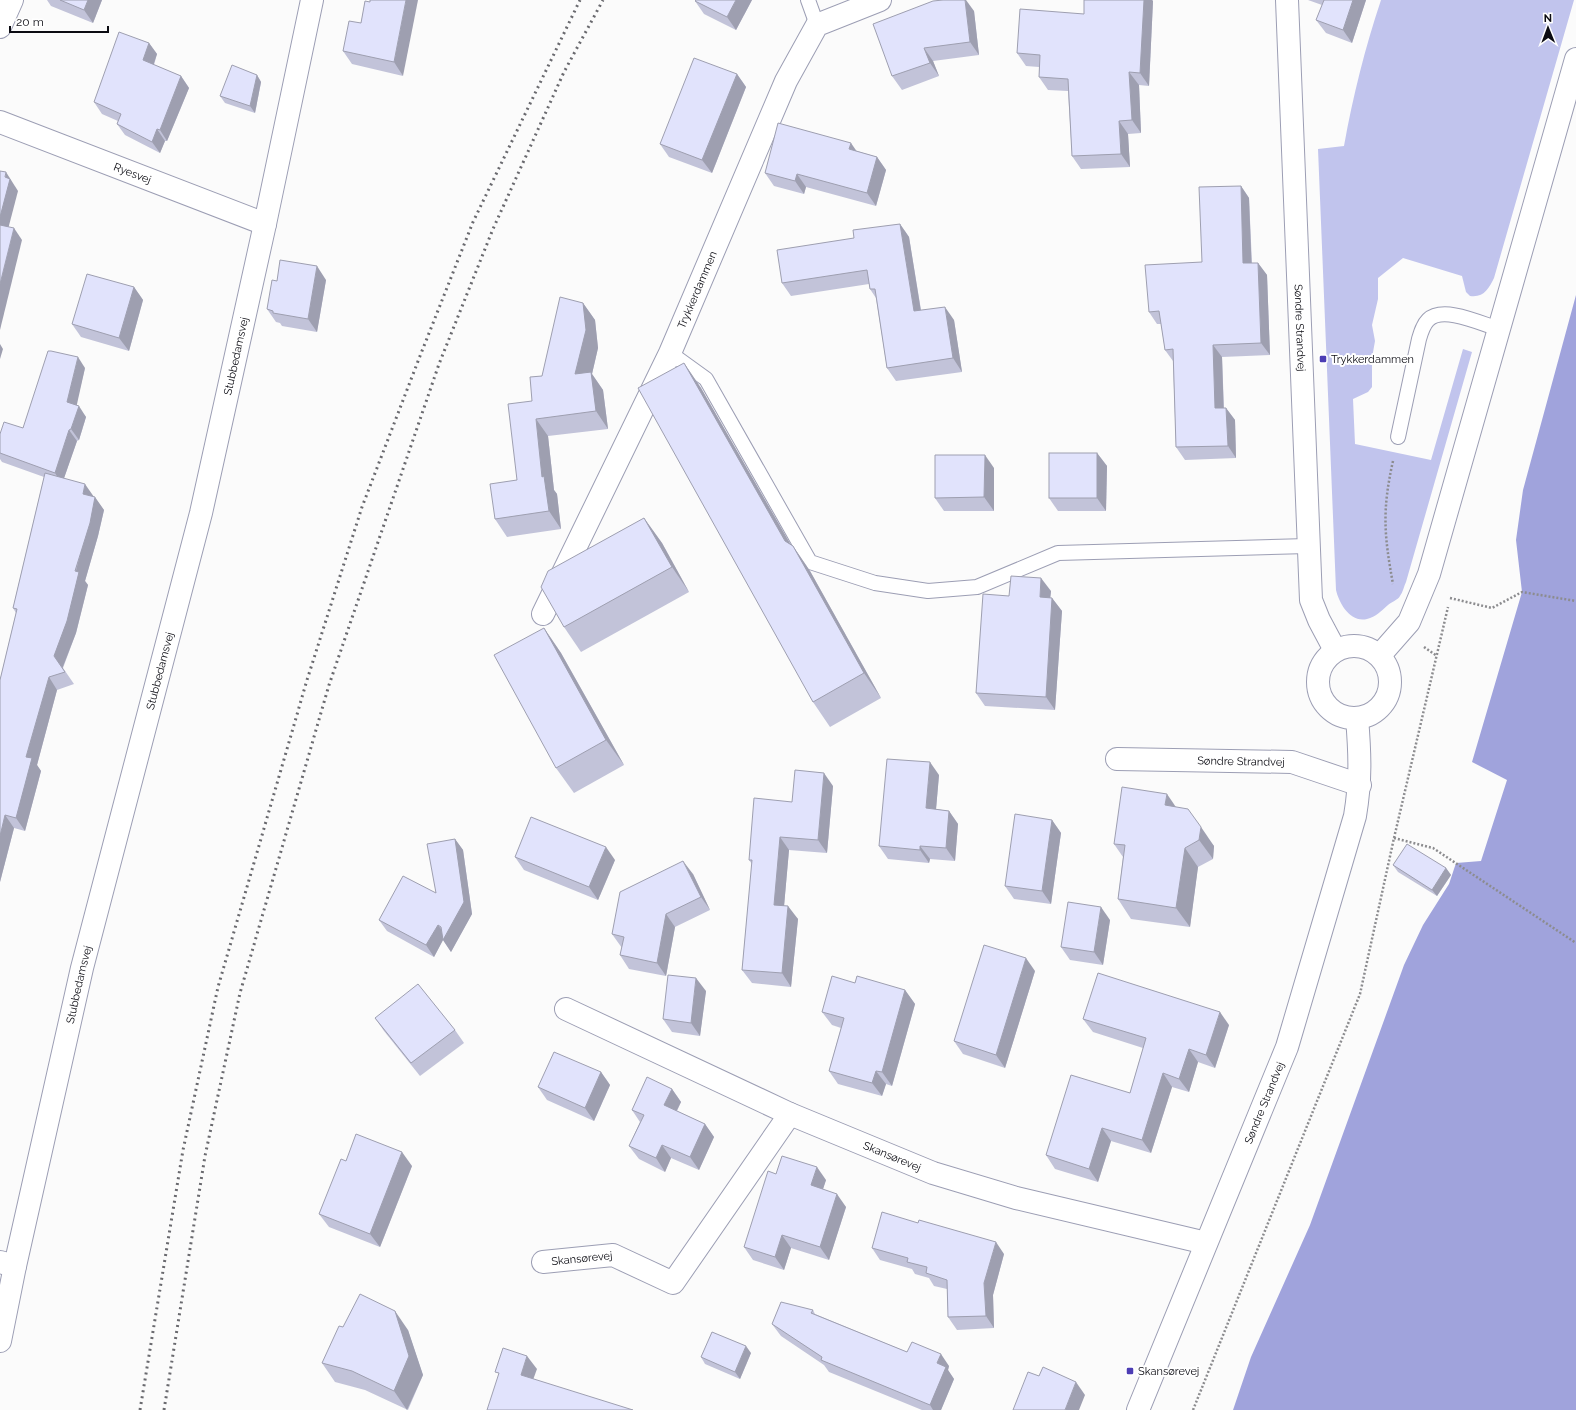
<svg xmlns="http://www.w3.org/2000/svg" width="1576" height="1410" viewBox="0 0 1576 1410" font-family="Raleway,sans-serif">
<rect width="100%" height="100%" fill="#fbfbfb"/>
<!-- green -->
<path fill="#c1c4ed" d="M1381,0H1574L1494,278C1489,288 1484,298 1470,296L1466,292L1462,276L1403,258L1378,278V299L1372,325L1375,341L1372,358V387L1368,392L1353,399L1355,444L1431,460L1463,349L1472,352L1406,582C1404,586 1403,592 1400,596C1398,600 1391,602 1388,605C1381,611 1376,617 1367,619C1350,623 1339,603 1336,590L1318,149L1344,146C1353,96 1365,48 1381,0Z"/>
<!-- water -->
<path fill="#a0a3dc" d="M1576,295V1410H1233L1251,1357L1310,1225L1404,965L1423,925L1449,884L1456,863L1481,861L1507,780L1472,762L1522,592L1516,540L1523,490Z"/>
<g fill="none" stroke-linecap="round" stroke-linejoin="round">
<!-- lane casing -->
<g stroke="#9c9eb4" stroke-width="16">
<g id="lane">
<path d="M808,0L817,25"/>
<path d="M670,353L706,379L810,562L875,583L928,591L977,587L1058,553L1308,546"/>
<path d="M1398,437L1419,339C1421,332 1423,325 1428,320C1443,305 1482,324 1499,329"/>
</g>
</g>
<!-- street casing -->
<g stroke="#9c9eb4" stroke-width="24">
<g id="street">
<path id="s1" d="M1287,0L1311,600L1319,620L1335,650"/>
<path d="M0,27L12,0"/>
<path id="s2" d="M0,122L265,224"/>
<path id="s3" d="M543,614L670,353L786,81L817,25L880,0"/>
<path id="s4" d="M1117,759L1292,762L1360,785"/>
<path id="s5" d="M566,1009L790,1114L933,1173L1016,1198L1206,1243"/>
<path d="M0,1262L15,1266"/>
<path id="s6" d="M543,1262L613,1255L673,1283L790,1114"/>
</g>
</g>
<!-- secondary casing -->
<g stroke="#9c9eb4" stroke-width="24">
<g id="secondary">
<circle cx="1354" cy="682" r="36"/>
<path d="M1380,655L1409,622L1429,574L1576,59"/>
<path id="s7" d="M0,1341L15,1266L82,968L201,513L265,224L312,0"/>
<path id="s8" d="M1138,1410L1287,1047L1355,816C1361,780 1360,754 1357,718"/>
</g>
</g>
<!-- path -->
<g stroke="#8c8c8f" stroke-width="2.5" stroke-dasharray="2 2" stroke-linecap="butt">
<path d="M1393,461C1382,510 1384,535 1393,584"/>
<path d="M1450,598L1492,608L1522,592L1576,601"/>
<path d="M1424,647L1437,656"/>
<path d="M1394,838L1433,848L1576,943"/>
<path d="M1193,1410L1360,994L1394,838L1448,607"/>
</g>
<!-- lane -->
<use href="#lane" stroke="#fff" stroke-width="14"/>
<!-- street -->
<use href="#street" stroke="#fff" stroke-width="22"/>
<!-- secondary -->
<use href="#secondary" stroke="#fff" stroke-width="22"/>
<!-- rail -->
<g stroke="#69696e" stroke-width="3" stroke-dasharray="2 4" stroke-linecap="butt">
<path d="M140,1410L183,1150L218,987L307,680L362,507L420,356L473,222L580,0"/>
<path d="M164,1410L205,1156L240,993L329,685L439,364L493,229L564,72L603,0"/>
</g>
</g>
<!-- wall -->
<g fill="#c2c3d9">
<path d="M47,0H102L93,23L51,6Z"/>
<path d="M696,0H752L736,30L704,14L695,1Z"/>
<path d="M943,0L974,11L979,55L933,61L939,76L902,90L892,76Z"/>
<path d="M1084,0H1152L1153,1L1149,86L1139,85L1141,133L1128,134L1130,167L1081,169L1072,156L1068,91L1048,90L1039,77V67L1026,66L1017,53L1084,14Z"/>
<path d="M1308,0H1366L1352,43L1326,33L1316,20L1322,5Z"/>
<path d="M365,1L403,76L352,64L343,51L361,23Z"/>
<path d="M149,43L157,54L154,65L181,76L189,88L167,141H165L160,153L125,135L117,124L118,121L102,114L94,102Z"/>
<path d="M737,74L746,87L712,173L669,157L660,144Z"/>
<path d="M257,75L261,82L255,113L225,103L220,96Z"/>
<path d="M857,151L877,157L886,170L876,206L806,187L804,194L774,186L765,173Z"/>
<path d="M1241,186L1249,198L1252,263H1258L1267,275L1270,355L1222,357L1224,408H1226L1235,420L1236,458L1185,460L1176,447L1173,361L1165,350L1161,324H1157L1149,312L1202,262Z"/>
<path d="M900,224L909,237L921,310L954,320L962,372L896,381L887,368L876,298L870,289L869,284L791,296L782,283L854,238Z"/>
<path d="M326,280L317,332L282,326L280,323L276,322L267,309L277,281Z"/>
<path d="M134,287L143,300L129,351L81,337L72,324Z"/>
<path d="M583,303L595,320L598,348L592,374L603,390L608,429L548,436L554,490L557,494L561,529L507,537L495,519L517,480L532,401L542,376Z"/>
<path d="M684,363L701,388L790,544L793,546L810,571L881,698L830,727L813,702Z"/>
<path d="M85,368L76,405L86,417L79,440L77,441L64,478L94,497L104,510L98,536L85,581L88,585L76,633L63,668L74,684L57,690L37,765L41,771L25,831L14,828L0,882V680L16,613L13,608L44,477L2,462L0,459V434L23,428Z"/>
<path d="M1097,453L1107,466L1106,511H1058L1049,498Z"/>
<path d="M994,468V511H944L935,498Z"/>
<path d="M644,518L662,543L689,592L581,652L564,627Z"/>
<path d="M1051,591L1050,598H1052L1062,611L1055,710L985,706L976,693L1009,596Z"/>
<path d="M544,628L561,653L624,765L574,793L556,768Z"/>
<path d="M939,775L936,809L949,811L958,824L955,861L930,859L929,863L888,859L879,846Z"/>
<path d="M833,786L827,853L789,850L784,906L798,919L791,987L752,983L742,970L752,864L749,860L792,802Z"/>
<path d="M1176,807L1214,846L1213,859L1198,867L1190,927L1131,919L1118,899L1123,857L1114,844Z"/>
<path d="M1052,820L1061,833L1051,904L1014,899L1005,886Z"/>
<path d="M455,839L463,850L472,914L451,952L443,940L434,957L387,931L379,920L436,893Z"/>
<path d="M515,857L615,860L598,900L524,870Z"/>
<path d="M1393,865L1446,868L1451,875L1437,896L1398,872Z"/>
<path d="M693,874L710,910L675,927L666,976L629,969L620,955L622,948L612,934Z"/>
<path d="M1110,920L1103,965L1070,960L1061,947Z"/>
<path d="M1035,971L1005,1068L963,1054L954,1041Z"/>
<path d="M855,983L905,990L915,1004L892,1086L886,1084L882,1096L838,1084L829,1071L841,1028L832,1025L822,1012Z"/>
<path d="M706,991L700,1036L672,1032L663,1019Z"/>
<path d="M375,1018L455,1030L464,1043L420,1076L384,1031Z"/>
<path d="M1083,1019L1229,1025L1215,1068L1198,1062L1189,1092L1172,1087L1151,1153L1111,1141L1098,1182L1055,1169L1046,1155L1130,1093L1143,1048L1093,1032Z"/>
<path d="M601,1072L610,1085L594,1121L547,1100L538,1087Z"/>
<path d="M672,1089L681,1102L677,1111L705,1124L714,1137L699,1170L671,1158L665,1172L639,1159L629,1146L640,1122L632,1110Z"/>
<path d="M346,1161L412,1166L380,1247L329,1227L319,1214Z"/>
<path d="M776,1174L826,1180L823,1189L846,1207L829,1260L791,1248L784,1270L753,1260L744,1247Z"/>
<path d="M872,1248L1004,1254L993,1295L994,1328L957,1330L948,1317L947,1289L934,1286L929,1278L915,1274L912,1269L880,1260Z"/>
<path d="M813,1310L815,1314L907,1352L949,1366L948,1370L954,1379L941,1410H922L829,1372L824,1365L781,1336L772,1324Z"/>
<path d="M343,1327L408,1330L423,1375L408,1410L365,1390L335,1382L322,1363Z"/>
<path d="M751,1353L740,1379L705,1364L701,1357Z"/>
</g>
<!-- shaded-wall -->
<g fill="#9e9fb0">
<path d="M88,0H102L93,23L84,10Z"/>
<path d="M406,0H418L403,76L394,62Z"/>
<path d="M736,0H752L736,30L727,17Z"/>
<path d="M965,0H966L974,11L979,55L970,42Z"/>
<path d="M1144,0H1152L1153,1L1149,86L1140,73Z"/>
<path d="M1353,0H1366L1352,43L1343,30Z"/>
<path d="M149,43L157,54L151,72L143,60Z"/>
<path d="M924,48L933,61L939,76L930,63Z"/>
<path d="M1129,72L1139,85L1141,133L1132,120Z"/>
<path d="M737,74L746,87L712,173L702,160Z"/>
<path d="M257,75L261,82L255,113L250,106Z"/>
<path d="M181,76L189,88L167,141L160,130Z"/>
<path d="M1119,121L1128,134L1130,167L1121,154Z"/>
<path d="M157,129L165,141L160,153L152,142Z"/>
<path d="M851,143L860,156L849,149Z"/>
<path d="M877,157L886,170L876,206L867,193Z"/>
<path d="M6,172L18,191L6,237L0,228V217Z"/>
<path d="M797,174L806,187L804,194L795,181Z"/>
<path d="M1241,186L1249,198L1252,276L1243,263Z"/>
<path d="M900,224L909,237L923,324L914,311Z"/>
<path d="M14,228L22,240L0,330V284Z"/>
<path d="M1258,263L1267,275L1270,355L1261,343Z"/>
<path d="M317,266L326,280L317,332L308,319Z"/>
<path d="M134,287L143,300L129,351L119,338Z"/>
<path d="M583,303L595,320L598,348L592,374L603,390L608,429L596,411L575,374Z"/>
<path d="M945,307L954,320L962,372L953,358Z"/>
<path d="M0,344L3,349L0,359Z"/>
<path d="M1213,345L1222,357L1224,421L1215,408Z"/>
<path d="M78,357L85,368L75,413L67,402Z"/>
<path d="M684,363L701,388L803,566L785,541Z"/>
<path d="M79,406L86,417L79,440L71,429Z"/>
<path d="M1226,408L1235,420L1236,458L1228,446Z"/>
<path d="M536,419L548,436L554,490L557,494L561,529L549,511L542,477Z"/>
<path d="M69,430L77,441L62,484L55,473Z"/>
<path d="M1097,453L1107,466L1106,511L1097,498Z"/>
<path d="M985,455L994,468V511L984,497Z"/>
<path d="M85,484L94,497L83,494Z"/>
<path d="M95,497L104,510L98,536L85,581L88,585L76,633L62,669L54,656Z"/>
<path d="M644,518L662,543L689,592L672,567Z"/>
<path d="M793,546L810,571L881,698L864,673Z"/>
<path d="M1041,578L1051,591L1049,610L1040,597Z"/>
<path d="M1052,598L1062,611L1055,710L1046,697Z"/>
<path d="M544,628L561,653L624,765L606,740Z"/>
<path d="M49,677L57,690L37,765L41,771L25,831L16,818L26,757Z"/>
<path d="M930,762L939,775L935,821L926,808Z"/>
<path d="M824,773L833,786L827,853L818,840Z"/>
<path d="M1167,794L1180,813L1165,805Z"/>
<path d="M949,811L958,824L955,861L946,848Z"/>
<path d="M5,815L14,828L0,882V836Z"/>
<path d="M1052,820L1061,833L1051,904L1042,891Z"/>
<path d="M1201,827L1214,846L1213,859L1199,840Z"/>
<path d="M780,837L789,850L783,918L774,905Z"/>
<path d="M455,839L463,850L472,914L451,952L443,940L434,957L426,945L438,925L446,936Z"/>
<path d="M920,846L930,859L929,863L920,850Z"/>
<path d="M606,847L615,860L598,900L589,887Z"/>
<path d="M1185,848L1198,867L1190,927L1176,908Z"/>
<path d="M683,861L693,874L710,910L701,897Z"/>
<path d="M1446,868L1451,875L1437,896L1432,890Z"/>
<path d="M788,906L798,919L791,987L782,973Z"/>
<path d="M1101,907L1110,920L1103,965L1094,952Z"/>
<path d="M666,914L675,927L666,976L657,963Z"/>
<path d="M1026,958L1035,971L1005,1068L996,1055Z"/>
<path d="M696,978L706,991L700,1036L691,1023Z"/>
<path d="M905,990L915,1004L892,1086L882,1072Z"/>
<path d="M1220,1012L1229,1025L1215,1068L1206,1055Z"/>
<path d="M1189,1049L1198,1062L1189,1092L1179,1079Z"/>
<path d="M876,1071L886,1084L882,1096L872,1083Z"/>
<path d="M601,1072L610,1085L594,1121L585,1108Z"/>
<path d="M1163,1073L1172,1087L1151,1153L1142,1140Z"/>
<path d="M672,1089L681,1102L673,1118L664,1105Z"/>
<path d="M705,1124L714,1137L699,1170L690,1157Z"/>
<path d="M1102,1128L1111,1141L1098,1182L1089,1169Z"/>
<path d="M662,1145L671,1158L665,1172L656,1158Z"/>
<path d="M402,1152L412,1166L380,1247L370,1234Z"/>
<path d="M817,1167L826,1180L820,1198L811,1185Z"/>
<path d="M837,1194L846,1207L829,1260L820,1247Z"/>
<path d="M782,1235L791,1248L784,1270L775,1257Z"/>
<path d="M996,1242L1004,1254L993,1295L994,1328L986,1316L984,1283Z"/>
<path d="M395,1311L408,1330L423,1375L407,1410L394,1391Z"/>
<path d="M746,1346L751,1353L740,1379L735,1372Z"/>
<path d="M941,1354L949,1366L948,1370L954,1379L941,1410H933L930,1405L937,1363Z"/>
<path d="M527,1356L537,1369L530,1388L521,1375Z"/>
<path d="M1076,1382L1085,1395L1079,1410H1065Z"/>
</g>
<!-- building -->
<g fill="#e1e3fc" stroke="#9e9fb0">
<path d="M60,0H88L84,10Z"/>
<path d="M370,0H406L394,62L343,51L349,21L361,23L365,1L370,2Z"/>
<path d="M696,0H736L727,17L695,1Z"/>
<path d="M943,0H965L970,42L924,48L930,63L892,76L873,24L933,1Z"/>
<path d="M1084,0H1144L1140,73L1129,72L1132,120L1119,121L1121,154L1072,156L1068,79L1039,77L1040,55L1017,53L1020,9L1084,14Z"/>
<path d="M1324,0H1353L1343,30L1316,20Z"/>
<path d="M119,32L149,43L143,60L181,76L160,130L157,129L152,142L117,124L121,114L94,102Z"/>
<path d="M694,58L737,74L702,160L660,144Z"/>
<path d="M232,65L257,75L250,106L220,96Z"/>
<path d="M778,123L851,143L849,149L877,157L867,193L797,174L795,181L765,173Z"/>
<path d="M0,171L6,172L5,177L10,179L0,217Z"/>
<path d="M1241,186L1243,263H1258L1261,343L1213,345L1215,408H1226L1228,446L1176,447L1173,349L1165,350L1159,311L1149,312L1145,265L1202,262L1199,187Z"/>
<path d="M900,224L914,311L945,307L953,358L887,368L875,289H870L867,270L782,283L777,250L854,238L853,230Z"/>
<path d="M0,225L14,228L0,284Z"/>
<path d="M280,260L317,266L308,319L273,313V311L267,309L272,280L277,281Z"/>
<path d="M87,274L134,287L119,338L72,324Z"/>
<path d="M560,297L583,303L586,330L575,374L591,372L596,411L536,419L542,477L544,476L549,511L495,519L490,484L517,480L508,404L532,401L530,377L542,376Z"/>
<path d="M48,351H51L78,357L67,402L79,406L71,429L69,430L55,473L0,453V434L4,422L23,428Z"/>
<path d="M684,363L785,541L793,546L864,673L813,702L638,388Z"/>
<rect x="1049" y="453" width="48" height="45"/>
<path d="M935,455H985L984,497L935,498Z"/>
<path d="M45,473L85,484L83,494L95,497L90,523L75,571L79,572L67,621L54,656L65,672L49,677L26,757L32,758L16,818L5,815L0,836V680L17,609L13,608Z"/>
<path d="M644,518L672,567L564,627L541,587L548,571Z"/>
<path d="M1011,576L1041,578L1040,597L1052,598L1046,697L976,693L983,594L1009,596Z"/>
<path d="M544,628L606,740L556,768L494,655Z"/>
<path d="M887,759L930,762L926,808L949,811L946,848L920,846V850L879,846Z"/>
<path d="M795,770L824,773L818,840L780,837L774,905L788,906L782,973L742,970L752,860H749L754,798L792,802Z"/>
<path d="M1122,787L1167,794L1165,805L1188,809L1201,827L1199,840L1185,848L1176,908L1118,899L1125,845L1114,844Z"/>
<path d="M1015,814L1052,820L1042,891L1005,886Z"/>
<path d="M531,817L606,847L589,887L515,857Z"/>
<path d="M455,839L464,902L443,940L441,927L438,925L426,945L379,920L403,876L436,893L427,844Z"/>
<path d="M1407,844L1446,868L1432,890L1393,865Z"/>
<path d="M683,861L701,897L666,914L657,963L620,955L624,937L612,934L620,892Z"/>
<path d="M1068,902L1101,907L1094,952L1061,947Z"/>
<path d="M984,945L1026,958L996,1055L954,1041Z"/>
<path d="M1098,973L1220,1012L1206,1055L1189,1049L1179,1079L1163,1073L1142,1140L1102,1128L1089,1169L1046,1155L1071,1075L1130,1093L1146,1038L1083,1019Z"/>
<path d="M668,975L696,978L691,1023L663,1019Z"/>
<path d="M832,976L855,983L857,976L905,990L882,1072L876,1071L872,1083L829,1071L844,1018L822,1012Z"/>
<path d="M418,984L455,1030L411,1063L375,1018Z"/>
<path d="M554,1052L601,1072L585,1108L538,1087Z"/>
<path d="M647,1077L672,1089L664,1105L705,1124L690,1157L662,1145L656,1158L629,1146L644,1115L632,1110Z"/>
<path d="M356,1134L402,1152L370,1234L319,1214L341,1159L346,1161Z"/>
<path d="M782,1156L817,1167L811,1185L837,1194L820,1247L782,1235L775,1257L744,1247L768,1171L776,1174Z"/>
<path d="M882,1212L918,1223L919,1220L996,1242L984,1283L986,1316L948,1317L947,1280L926,1273L927,1267L907,1262L908,1258L872,1248Z"/>
<path d="M360,1294L395,1311L409,1356L394,1391L352,1371L322,1363L339,1326L343,1327Z"/>
<path d="M781,1302L813,1310L811,1313L907,1352L912,1342L941,1354L937,1363L946,1367L930,1405L821,1360L822,1357L772,1324Z"/>
<path d="M712,1332L746,1346L735,1372L701,1357Z"/>
<path d="M503,1348L527,1356L521,1375L633,1410H487L499,1373L495,1372Z"/>
<path d="M1043,1367L1076,1382L1065,1410H1013L1028,1372L1039,1376Z"/>
</g>
<!-- markers -->
<g fill="#4c3db4" stroke="#fff" stroke-width="1.5">
<rect x="1319" y="355" width="8" height="8" rx="2"/>
<rect x="1126" y="1367" width="8" height="8" rx="2"/>
</g>
<g text-anchor="middle" dominant-baseline="central" stroke-width="4" stroke-linejoin="round" paint-order="stroke">
<!-- street labels -->
<g font-size="11" fill="#0b0b12" stroke="#fff">
<text stroke="none"><textPath href="#s2" startOffset="142">Ryesvej</textPath></text>
<text stroke="none"><textPath href="#s3" startOffset="359">Trykkerdammen</textPath></text>
<text stroke="none"><textPath href="#s1" startOffset="328">Søndre Strandvej</textPath></text>
<text stroke="none"><textPath href="#s7" startOffset="1013">Stubbedamsvej</textPath></text>
<text stroke="none"><textPath href="#s7" startOffset="689">Stubbedamsvej</textPath></text>
<text stroke="none"><textPath href="#s4" startOffset="124">Søndre Strandvej</textPath></text>
<text stroke="none"><textPath href="#s7" startOffset="365">Stubbedamsvej</textPath></text>
<text stroke="none"><textPath href="#s8" startOffset="332">Søndre Strandvej</textPath></text>
<text stroke="none"><textPath href="#s5" startOffset="358">Skansørevej</textPath></text>
<text stroke="none"><textPath href="#s6" startOffset="39">Skansørevej</textPath></text>
</g>
<!-- poi labels -->
<g font-size="11" fill="#0b0b12" stroke="#fff" text-anchor="start">
<text x="1331" y="359">Trykkerdammen</text>
<text x="1138" y="1371">Skansørevej</text>
</g>
</g>
<!-- north arrow -->
<g transform="translate(1548 28) rotate(359)" stroke="#ffffff" stroke-width="3" paint-order="stroke">
<path d="M0-3L7 15L0 10L-7 15Z" fill="#0b0b12"/>
<text y="-6" font-size="11" font-weight="bold" text-anchor="middle" fill="#0b0b12">N</text>
</g>
<!-- scale -->
<path d="M10 26v6h98v-6" fill="none" stroke="#0b0b12" stroke-width="2"/>
<text x="16" y="26" font-size="12" fill="#0b0b12" stroke="#ffffff" stroke-width="3" paint-order="stroke">20 m</text>
</svg>
